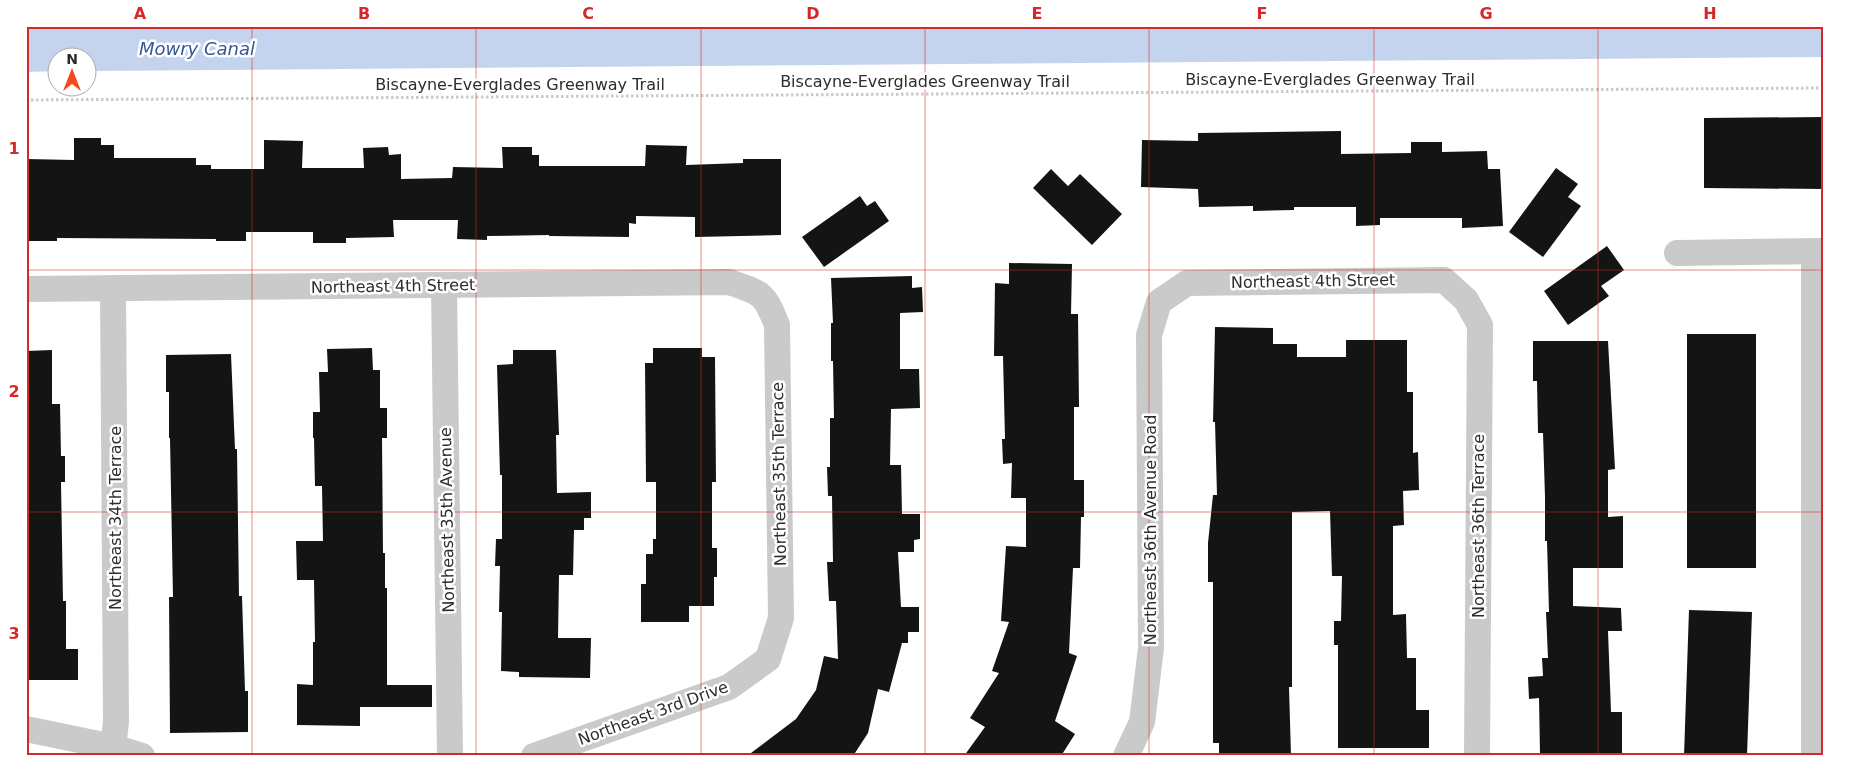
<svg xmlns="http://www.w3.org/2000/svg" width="1850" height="782" viewBox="0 0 1850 782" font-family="'DejaVu Sans',sans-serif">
<rect width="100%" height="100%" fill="#fff"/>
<!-- water -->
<path fill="#c4d3ee" d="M26,26H1824V57L88,71V58H58L57,71L26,72Z"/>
<!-- building -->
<g fill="#141414">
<path d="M1824,117V189L1704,188V118Z"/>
<path d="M1341,131V154L1411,153V142H1442V152L1487,151L1488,169H1500L1503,226L1462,228V218H1380V225L1356,226V207H1294V210L1253,211V206L1199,207L1198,189L1141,187L1142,140L1198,141V133Z"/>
<path d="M74,138H101V145H114V158H196V165H211V169H264V140L303,141L302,168H364L363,148L388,147L389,155L401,154V179L452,178L453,167L503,168L502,147H532V155H539V166H645L646,145L687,146L686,165L743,163V159H781V235L695,237V217L636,216V224L629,223V237L549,236V235L487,236V240L457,239L458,220H393L394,237L346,238V243H313V232H246V241H216V239L57,238V241H26L27,159L74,160Z"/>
<path d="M1556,168L1578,184L1568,197L1581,206L1543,257L1509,232Z"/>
<path d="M1051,169L1068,186L1080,174L1122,214L1092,245L1033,188Z"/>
<path d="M860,196L867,206L875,201L889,221L824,267L802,237Z"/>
<path d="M1607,246L1624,270L1601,286L1609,296L1568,325L1544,291Z"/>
<path d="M1009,263L1072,264L1071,314H1078L1079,407H1074V480H1084V517H1081L1080,568H1073L1069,653L1077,656L1055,721L1075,734L1061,756H964L985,727L970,718L999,673L992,671L1009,622L1001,621L1006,546L1026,547V498H1011L1012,463L1003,464L1002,439H1005L1003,356H994L995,283L1009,284Z"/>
<path d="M912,276V288L922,287L923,312L900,313V369H919L920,408L891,409L890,465H901L902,514H920V539L914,540V552H898L901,607H919V632H908V643H902L889,692L878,689L868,733L853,756H747L796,719L816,690L824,656L838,659L836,601H829L827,562H833L832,496H828L827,467H830V418H834L833,361H831V323H833L831,278Z"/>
<path d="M1215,327L1273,328V344H1297V357H1346V340H1407V392H1413V453L1418,452L1419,490L1403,491L1404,525L1393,526V615L1406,614L1407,658H1416V710H1429V748H1338V645H1334V621H1341L1342,576H1332L1330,511L1292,512V687H1289L1291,756H1219V743H1213V582H1208V543L1213,495H1217L1215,422H1213Z"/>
<rect x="1687" y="334" width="69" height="234"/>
<path d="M1533,341H1608L1615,469L1608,470V517L1623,516V568H1573V606L1621,608L1622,631H1608L1611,712H1622V753L1540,754L1539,698L1529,699L1528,677L1543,676L1542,658H1548L1546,612H1549L1547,541H1545V497L1543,433H1538L1537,381H1533Z"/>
<path d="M372,348L373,370H380V408H387V438H382L383,553H385V588H387V685H432V707H360V726L297,725V684L313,685V642H315L314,580H297L296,541H323L322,486H315L314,438H313V412H320L319,372H328L327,349Z"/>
<path d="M653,348H702V357H715L716,482H712V548H717V577H714V606H689V622H641V584H646V554H653V539H656V482H646L645,363H653Z"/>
<path d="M52,350V404H60L61,456H65V482H61L63,601H66V649H78V680H26V351Z"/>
<path d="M513,350H556L559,435H556L557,493L591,492V518H584V530H574L573,575H559L558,638H591L590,678L519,677V672L501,671L502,612H499L500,566H495L496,539H502V475H500L497,365L513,364Z"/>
<path d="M231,354L235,449H237L239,596H242L245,691H248V732L170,733L169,597H173L170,438H169V392H166V355Z"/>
<path d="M1689,610L1752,612L1747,756H1684Z"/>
</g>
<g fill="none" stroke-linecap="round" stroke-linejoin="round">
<!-- path -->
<path stroke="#cacaca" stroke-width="3" stroke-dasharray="2.5 2.5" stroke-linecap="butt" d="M26,100L1824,88"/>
<!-- street -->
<g stroke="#cacaca" stroke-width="26">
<path d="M1814,251V756"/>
<path d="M1677,253L1824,251"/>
<path d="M444,285L450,756"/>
<path d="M26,289L729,282C761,293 764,292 777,325L781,618L768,659L729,687L534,756"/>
<path d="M26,729L113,747L142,756"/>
<path d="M108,756L113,747L116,722L113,288"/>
<path d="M1126,756L1142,722L1151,648L1149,335L1159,302L1187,283L1444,280L1466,300L1480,325L1477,756"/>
</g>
</g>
<!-- grid -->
<path fill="none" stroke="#d62828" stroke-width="1" stroke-opacity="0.55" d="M252,26V756M476,26V756M701,26V756M925,26V756M1149,26V756M1374,26V756M1598,26V756M26,270H1824M26,512H1824"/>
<g text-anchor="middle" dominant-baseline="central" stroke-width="5" stroke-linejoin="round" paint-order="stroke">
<!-- street labels -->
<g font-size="16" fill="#2d2d2d" stroke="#fff">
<text x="1330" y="79">Biscayne-Everglades Greenway Trail</text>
<text x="925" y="81">Biscayne-Everglades Greenway Trail</text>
<text x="520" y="84">Biscayne-Everglades Greenway Trail</text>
<text transform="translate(1313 281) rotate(-1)">Northeast 4th Street</text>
<text transform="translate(393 286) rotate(-1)">Northeast 4th Street</text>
<text transform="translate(779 474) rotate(-91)">Northeast 35th Terrace</text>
<text transform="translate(115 518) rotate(-90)">Northeast 34th Terrace</text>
<text transform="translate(447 520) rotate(-91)">Northeast 35th Avenue</text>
<text transform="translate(1478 526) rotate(-90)">Northeast 36th Terrace</text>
<text transform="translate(1150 530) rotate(-90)">Northeast 36th Avenue Road</text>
<text transform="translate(653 713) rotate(-20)">Northeast 3rd Drive</text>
</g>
<!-- water labels -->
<g font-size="18" font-style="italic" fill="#355796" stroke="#fff">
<text x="197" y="48">Mowry Canal</text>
</g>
</g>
<!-- border -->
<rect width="1850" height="782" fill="none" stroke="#ffffff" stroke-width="55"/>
<!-- north arrow -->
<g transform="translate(72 72)"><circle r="24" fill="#ffffff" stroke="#ababab"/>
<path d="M0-4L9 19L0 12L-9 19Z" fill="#f34820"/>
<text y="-8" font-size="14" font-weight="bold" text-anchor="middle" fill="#2d2d2d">N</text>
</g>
<rect x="28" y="28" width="1794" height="726" fill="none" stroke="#d62828" stroke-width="2"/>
<g font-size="16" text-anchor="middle" font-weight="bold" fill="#d62828">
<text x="140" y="19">A</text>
<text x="364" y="19">B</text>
<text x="588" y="19">C</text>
<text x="813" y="19">D</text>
<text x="1037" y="19">E</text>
<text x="1262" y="19">F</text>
<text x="1486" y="19">G</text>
<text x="1710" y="19">H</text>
<text x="14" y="154">1</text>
<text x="14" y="397">2</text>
<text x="14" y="639">3</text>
</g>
</svg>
